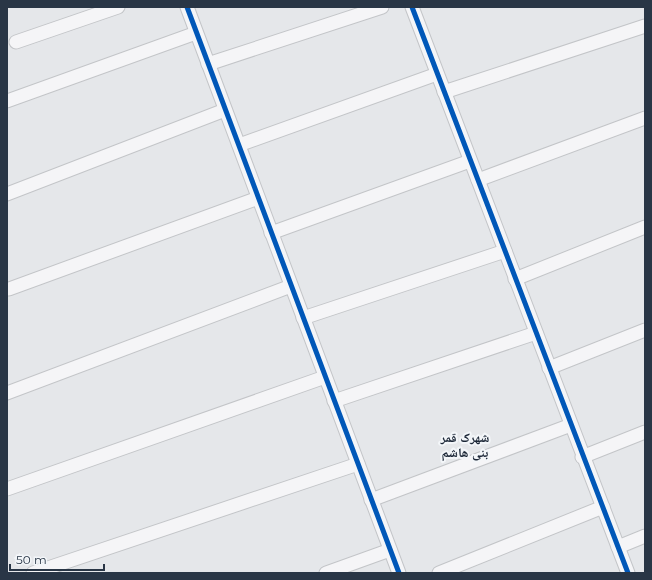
<svg xmlns="http://www.w3.org/2000/svg" width="652" height="580" viewBox="0 0 652 580" font-family="Montserrat,'Noto Naskh Arabic',sans-serif">
<rect width="100%" height="100%" fill="#e5e7ea"/>
<g fill="none" stroke-linecap="round" stroke-linejoin="round">
<!-- minor casing -->
<g stroke="#c3c5c8" stroke-width="15">
<g id="minor">
<path d="M187,7L399,573"/>
<path d="M412,7L628,573"/>
<path d="M16,42L118,7"/>
<path d="M208,64L382,7"/>
<path d="M444,92L645,26"/>
<path d="M7,101L196,33"/>
<path d="M239,145L437,74"/>
<path d="M478,180L645,118"/>
<path d="M7,194L225,110"/>
<path d="M271,233L470,161"/>
<path d="M515,279L645,227"/>
<path d="M9,289L258,198"/>
<path d="M303,318L505,251"/>
<path d="M549,368L645,330"/>
<path d="M7,393L291,286"/>
<path d="M334,401L536,333"/>
<path d="M582,457L645,432"/>
<path d="M7,489L325,377"/>
<path d="M371,500L571,425"/>
<path d="M618,547L645,536"/>
<path d="M33,573L358,464"/>
<path d="M326,573L390,550"/>
<path d="M439,573L603,507"/>
</g>
</g>
<!-- minor -->
<use href="#minor" stroke="#f5f5f7" stroke-width="13"/>
<!-- cycleway casing -->
<g stroke="#f3f6f9" stroke-width="8">
<g id="cycleway">
<path d="M187,7L399,573"/>
<path d="M412,7L628,573"/>
</g>
</g>
<!-- cycleway -->
<use href="#cycleway" stroke="#0057b8" stroke-width="5"/>
</g>
<g text-anchor="middle" dominant-baseline="central" stroke-width="4" stroke-linejoin="round" paint-order="stroke">
<!-- neighbourhood labels -->
<g font-size="13" font-weight="bold" fill="#1c2737" stroke="#f3f6f9">
<text x="465" y="437">شهرک قمر<tspan x="465" dy="15">بنی هاشم</tspan></text>
</g>
</g>
<!-- border -->
<rect width="652" height="580" fill="none" stroke="#293646" stroke-width="16"/>
<!-- scale -->
<path d="M10 564v6h94v-6" fill="none" stroke="#293646" stroke-width="2"/>
<text x="16" y="564" font-size="12" fill="#293646" stroke="#f3f6f9" stroke-width="3" paint-order="stroke">50 m</text>
</svg>
